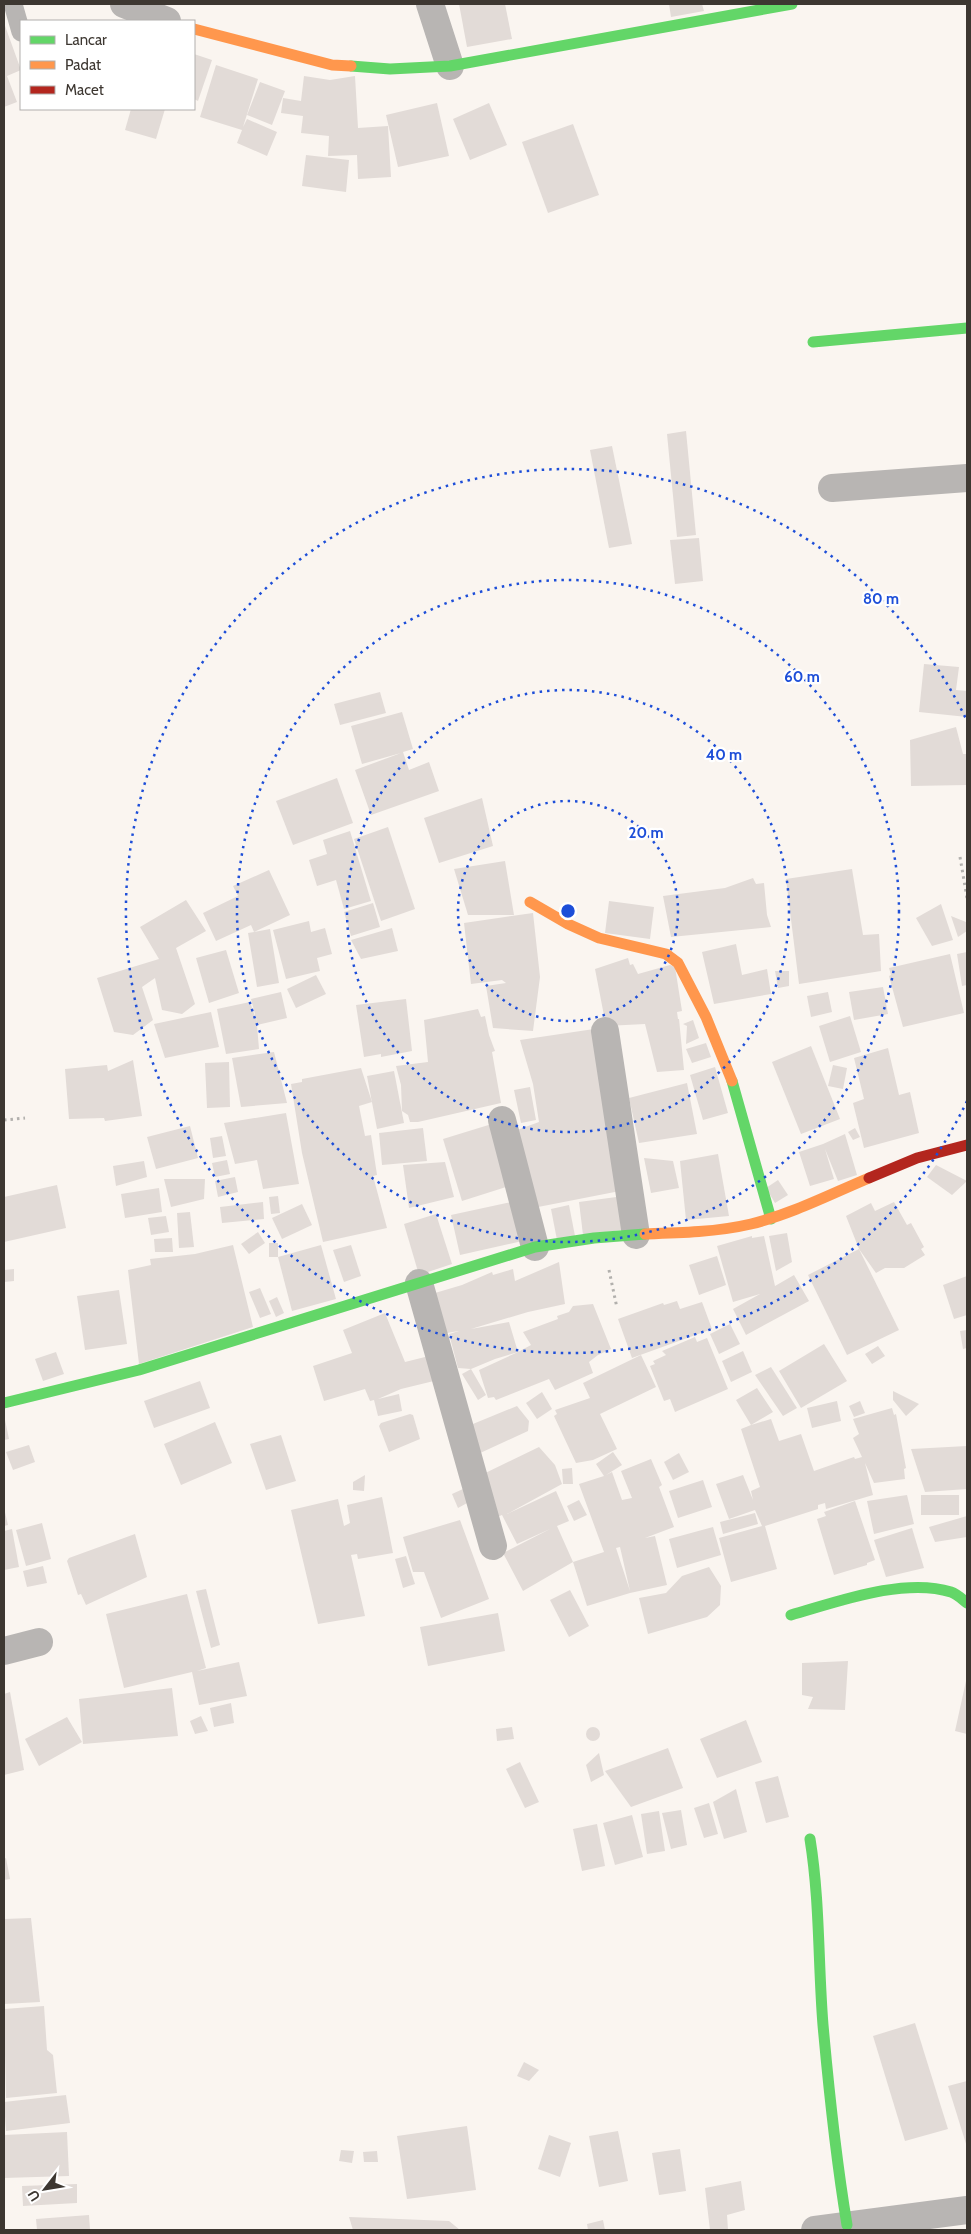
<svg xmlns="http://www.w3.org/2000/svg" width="971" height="2234" viewBox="0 0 971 2234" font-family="Cabin,sans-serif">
<rect width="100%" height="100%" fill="#faf5f0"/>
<!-- building -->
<g fill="#e2dbd7" fill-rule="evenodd">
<path d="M459,4H505L512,39L467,47Z"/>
<path d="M669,4H702L704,11L671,17Z"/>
<path d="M4,23L21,70L7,76L17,102L4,107Z"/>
<path d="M194,54L212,60L198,101L194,99Z"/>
<path d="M216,65L258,79L243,127L247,119L277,132L267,156L237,143L242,130L200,117Z"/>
<path d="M304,76L330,80L355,76L358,128L388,126L391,177L358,179L357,155L328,156L329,136L301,133L303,116L281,113L283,98L301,101Z"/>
<path d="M260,82L285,91L272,125L247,115Z"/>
<path d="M437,103L449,156L398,167L386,115Z"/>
<path d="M489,103L507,145L470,160L453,119Z"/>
<path d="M131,109H165L156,139L125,130Z"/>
<path d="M573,124L599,195L548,213L522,142Z"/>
<path d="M306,155L349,160L346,192L302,186Z"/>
<path d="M686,431L696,535L677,537L667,434Z"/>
<path d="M612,446L632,544L609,548L590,450Z"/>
<path d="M699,538L703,581L675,584L670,540Z"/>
<path d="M924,664L959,667L956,690L967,691V717L919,712Z"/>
<path d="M380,692L386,713L340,725L334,704Z"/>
<path d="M402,712L413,749L403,752L409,770L429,762L439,791L371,815L355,770L401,753L362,764L351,726Z"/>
<path d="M956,727L963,754H967V785L911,786L910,740Z"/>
<path d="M337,778L353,823L293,845L276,801Z"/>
<path d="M482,798L493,846L439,863L424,818Z"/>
<path d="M388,827L415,909L381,921L354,839Z"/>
<path d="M350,831L371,901L344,909L336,880L317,886L309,860L327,854L323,840Z"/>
<path d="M505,861L514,915H468L454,869Z"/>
<path d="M852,869L863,935L879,934L881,971L799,984L786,879Z"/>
<path d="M269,870L290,915L254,932L270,929L279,983L257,987L248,933L254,932L251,925L216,941L203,913L238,896L233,886Z"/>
<path d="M753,878L756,884L764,883L767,915L771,927L671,937L663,896L725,888Z"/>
<path d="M186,900L206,931L176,948L195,1004L182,1014L162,1010L155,978L142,987L153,1020L133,1035L114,1032L97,978L159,959L140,927Z"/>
<path d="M609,901L654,907L650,939L605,933Z"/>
<path d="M373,903L380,927L351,936L344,912Z"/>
<path d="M941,904L953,940L932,946L916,918Z"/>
<path d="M533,913L540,977L533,1031L493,1028L486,986L506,983L502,980L471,984L464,923Z"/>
<path d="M951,916L966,922L967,931L958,937Z"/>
<path d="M309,921L311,932L325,928L332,954L317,958L320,971L286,979L273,930Z"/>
<path d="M392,928L398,951L361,959L351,940Z"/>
<path d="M736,944L742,975L767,969L771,994L714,1004L702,952Z"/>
<path d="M226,950L239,993L209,1003L196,958Z"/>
<path d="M967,952V985L962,986L957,954Z"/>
<path d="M950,954L964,1013L903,1027L889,976L891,975L889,968Z"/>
<path d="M628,958L630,965L633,964L638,974L670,965L675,967L682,1011L677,1012L678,1019H679L684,1070L657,1072L645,1024L606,1026L595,969Z"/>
<path d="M775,971H789V986L778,988Z"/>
<path d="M316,975L326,994L296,1008L287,989Z"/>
<path d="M883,987L888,1014L854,1020L849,992Z"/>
<path d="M281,992L287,1018L257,1025L259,1049L226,1054L217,1009L250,1002L257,1022L251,999Z"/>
<path d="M828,992L832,1012L811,1017L807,996Z"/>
<path d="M406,999L412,1051L381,1057V1054L364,1057L356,1005Z"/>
<path d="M478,1009L481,1017L485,1016L489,1035L495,1051L492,1052L501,1103L418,1122H410L408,1115L402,1111L401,1085L396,1066L428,1062L424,1020Z"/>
<path d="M211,1012L219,1047L165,1058L154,1024Z"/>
<path d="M850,1016L861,1052L830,1062L819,1026Z"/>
<path d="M693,1020L699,1038L686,1044L687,1026L683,1024Z"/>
<path d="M594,1029L625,1190L533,1208L509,1133L539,1122L533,1084L520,1040Z"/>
<path d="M706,1043L711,1057L692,1063L686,1049Z"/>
<path d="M811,1046L840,1119L801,1134L772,1062Z"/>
<path d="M888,1048L899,1095L910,1092L919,1133L864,1148L853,1103L864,1099L854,1058Z"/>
<path d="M274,1052L287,1103L241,1107L232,1058Z"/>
<path d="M133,1060L142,1116L105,1121L104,1118L69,1119L65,1069L107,1065L108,1071Z"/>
<path d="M229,1062L230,1107L207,1108L205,1063Z"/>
<path d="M833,1065L847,1068L843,1089L828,1086Z"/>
<path d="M715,1067L728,1113L703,1120L690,1075Z"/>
<path d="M361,1068L372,1102L359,1106L365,1136L371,1135L377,1175L373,1176L387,1228L323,1242L302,1153L291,1084L302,1082V1079Z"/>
<path d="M394,1071L404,1123L377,1129L367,1076Z"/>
<path d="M687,1083L697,1134L639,1143L629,1098Z"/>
<path d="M530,1087L536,1120L521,1123L514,1090Z"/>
<path d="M286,1113L299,1184L263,1189L257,1160L235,1164L224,1123Z"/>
<path d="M495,1123L512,1185L462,1201L443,1139Z"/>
<path d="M190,1126L198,1158L156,1169L147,1137Z"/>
<path d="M423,1128L427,1161L382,1165L379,1133Z"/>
<path d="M855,1128L860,1137L853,1140L848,1132Z"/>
<path d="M845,1134L857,1175L838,1181L825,1149L834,1179L810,1186L799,1152L823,1144Z"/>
<path d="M222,1136L226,1156L213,1158L210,1138Z"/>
<path d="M718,1154L729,1216L686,1220L680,1161Z"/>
<path d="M644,1158L673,1161L679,1188L651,1193Z"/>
<path d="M227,1160L230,1174L215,1177L212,1163Z"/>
<path d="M144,1161L147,1177L116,1186L113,1166Z"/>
<path d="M445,1162L454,1197L409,1208L403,1165Z"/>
<path d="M936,1165L967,1181L952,1195L927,1177Z"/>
<path d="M235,1177L238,1192L218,1197L215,1181Z"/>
<path d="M164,1179H205L204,1199L171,1207Z"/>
<path d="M778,1180L788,1195L775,1203L766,1188Z"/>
<path d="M57,1185L66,1228L4,1242V1197Z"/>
<path d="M159,1188L162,1212L125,1218L121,1194Z"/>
<path d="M278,1196L280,1213L271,1214L269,1197Z"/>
<path d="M624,1196L629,1229L583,1235L579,1202Z"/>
<path d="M516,1201L527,1240L460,1255L451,1215Z"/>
<path d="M263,1202L264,1219L222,1223L220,1207Z"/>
<path d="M894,1202L907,1225L911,1223L924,1247L921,1249L925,1255L904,1268H885L876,1273L859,1249L846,1216L871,1203L875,1211Z"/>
<path d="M302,1204L312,1225L282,1239L272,1218Z"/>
<path d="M569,1205L575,1236L557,1240L551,1209Z"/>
<path d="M190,1212L194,1247L179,1248L177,1213Z"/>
<path d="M436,1214L452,1264L419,1275L404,1224Z"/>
<path d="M166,1216L169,1232L151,1235L148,1218Z"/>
<path d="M258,1232L265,1243L249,1254L241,1244Z"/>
<path d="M787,1233L792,1262L776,1271L769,1236Z"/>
<path d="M752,1236V1238L764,1236L775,1286L794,1275L809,1301L746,1335L733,1309L760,1294L733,1302L717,1246Z"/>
<path d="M172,1238L173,1252H155L154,1239Z"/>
<rect x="269" y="1243" width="9" height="14"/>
<path d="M233,1245L253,1327L139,1364L128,1270L151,1265L150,1259L195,1254Z"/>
<path d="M321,1245L336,1299L292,1311L278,1257Z"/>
<path d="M351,1245L361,1276L344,1282L333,1250Z"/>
<path d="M859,1249L899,1330L847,1355L808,1275Z"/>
<path d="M717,1256L726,1285L699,1295L689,1265Z"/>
<path d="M559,1262L565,1304L528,1312L471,1329L509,1322L518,1352L531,1345L523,1332L558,1319L557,1316L569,1312L573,1306L593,1304L611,1349L598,1355L589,1362L593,1373L555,1390L549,1379L496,1400L494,1397L488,1398L479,1370L518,1352L495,1359L471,1369L486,1395L478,1400L462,1374L471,1369L458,1368L449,1334L459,1331L447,1333L435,1293L462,1285L492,1272L493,1275L513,1269L515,1281Z"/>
<path d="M14,1269V1281L4,1282V1270Z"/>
<path d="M967,1276V1315L954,1319L943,1285Z"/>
<path d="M260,1288L271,1314L260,1318L249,1292Z"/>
<path d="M119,1290L127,1344L85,1350L77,1296Z"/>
<path d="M277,1297L284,1313L276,1317L269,1301Z"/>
<path d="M677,1301L680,1309L702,1302L712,1329L632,1358L618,1319L663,1303L664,1305Z"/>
<path d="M385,1313L405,1362L433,1355L438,1380L401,1389L378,1399L399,1394L402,1411L378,1416L374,1400L370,1401L365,1389L324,1401L313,1366L352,1353L343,1330Z"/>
<path d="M730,1324L740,1344L719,1354L710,1334Z"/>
<path d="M967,1330V1348L963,1349L960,1331Z"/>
<path d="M695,1337L697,1342L707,1338L728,1389L675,1412L670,1399L664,1401L650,1366L655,1364L653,1361L666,1355L662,1351Z"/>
<path d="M824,1344L847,1381L801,1408L779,1371Z"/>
<path d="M878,1346L885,1356L872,1364L865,1354Z"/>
<path d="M743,1351L752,1372L731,1382L722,1361Z"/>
<path d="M56,1352L64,1374L43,1381L35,1359Z"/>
<path d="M641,1355L656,1387L600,1414L617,1449L593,1460L576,1463L554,1416L557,1414L555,1410L590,1398L583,1383Z"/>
<path d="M771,1367L797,1408L783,1416L755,1375Z"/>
<path d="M200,1381L210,1408L154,1428L144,1401Z"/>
<path d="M757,1388L773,1412L751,1425L771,1419L779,1441L801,1434L814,1471L854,1457L855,1459L862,1457L853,1438L859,1434L853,1419L892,1408L894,1415L896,1414L906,1468L904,1469L905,1479L874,1483L865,1463L873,1495L826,1509L825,1503L818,1505V1509L765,1526L777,1569L731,1582L719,1538L762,1526L755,1510L729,1519L716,1484L743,1475L753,1500L751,1491L760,1487L741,1429L751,1425L736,1400Z"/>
<path d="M893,1391L919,1404L906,1416L893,1400Z"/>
<path d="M542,1392L552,1409L537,1419L526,1403Z"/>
<path d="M837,1401L841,1421L812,1428L807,1408Z"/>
<path d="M860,1401L865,1413L854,1417L849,1406Z"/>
<path d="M517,1406L529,1421L528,1431L478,1454L468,1426Z"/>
<path d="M410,1414L413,1415L420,1439L389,1452L379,1426L381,1423Z"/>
<path d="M4,1415L9,1439L4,1440Z"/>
<path d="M215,1422L232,1463L181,1485L164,1444Z"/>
<path d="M281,1435L296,1481L266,1490L250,1444Z"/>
<path d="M29,1445L35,1462L13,1470L6,1452Z"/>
<path d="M967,1446V1489L925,1492L911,1449Z"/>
<path d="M539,1447L555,1465L562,1484L507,1514L556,1491L569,1521L557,1526L573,1562L523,1591L503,1553L550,1529L517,1544L502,1515L497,1517L475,1478Z"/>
<path d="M613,1452L622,1465L606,1475L612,1472L622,1500L632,1498L621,1471L651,1459L662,1485L659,1487L674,1527L645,1538L655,1536L667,1585L630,1593L587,1606L573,1562L604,1552L579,1484L604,1476L596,1464ZM620,1547L630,1591L616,1548Z"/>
<path d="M679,1453L689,1472L673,1480L664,1462Z"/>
<path d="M572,1468L573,1484H563L562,1469Z"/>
<path d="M365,1475L364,1491L353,1490V1482Z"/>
<path d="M703,1480L712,1507L678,1518L669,1491Z"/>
<path d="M463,1489L469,1502L458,1508L452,1494Z"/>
<path d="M907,1495L914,1524L874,1534L867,1501Z"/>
<rect x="921" y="1495" width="38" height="20"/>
<path d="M382,1497L393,1553L358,1559L357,1554L351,1555L365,1616L318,1624L291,1510L338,1499L344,1526L350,1523L347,1505Z"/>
<path d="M579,1500L587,1515L574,1521L567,1506Z"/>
<path d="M855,1501L875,1560L867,1563V1565L834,1575L817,1519L826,1516L824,1512Z"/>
<path d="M4,1508L8,1525L4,1526Z"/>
<path d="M755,1513L758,1524L723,1534L720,1522Z"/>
<path d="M967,1516V1537L935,1542L929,1527Z"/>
<path d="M460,1520L489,1599L441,1618L424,1572H413L403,1537Z"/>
<path d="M42,1523L51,1559L26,1566L16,1530Z"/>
<path d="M713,1527L721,1555L677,1568L669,1539Z"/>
<path d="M912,1528L924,1568L886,1577L874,1540Z"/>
<path d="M12,1529L19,1567L4,1570V1531Z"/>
<path d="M135,1534L147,1577L86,1605L81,1594L78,1595L67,1561L69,1558Z"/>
<path d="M406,1556L415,1584L403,1588L395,1559Z"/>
<path d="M43,1566L47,1583L27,1587L23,1571Z"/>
<path d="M709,1567L721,1586L720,1605L707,1617L648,1634L639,1598L666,1593L682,1576Z"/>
<path d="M206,1589L220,1645L211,1648L196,1591Z"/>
<path d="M570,1590L589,1626L569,1637L550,1600Z"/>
<path d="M187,1594L206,1668L197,1671L239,1662L247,1696L199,1705L192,1672L124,1688L106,1614Z"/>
<path d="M498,1613L505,1651L428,1666L420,1627Z"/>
<path d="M848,1661L845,1710L808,1709L813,1697L802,1695V1663Z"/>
<path d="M966,1681H967V1734L955,1731Z"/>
<path d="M172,1688L178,1736L83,1744L79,1699Z"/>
<path d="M10,1692L24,1770L4,1775V1694Z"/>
<path d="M231,1703L234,1723L214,1727L210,1708Z"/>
<path d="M201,1716L208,1731L195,1734L190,1721Z"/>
<path d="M67,1717L82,1742L39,1766L25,1739Z"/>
<path d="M746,1720L762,1762L717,1778L700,1739Z"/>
<circle cx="593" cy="1734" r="7"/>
<path d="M512,1727L514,1739L497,1741L496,1729Z"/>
<path d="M668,1748L683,1788L631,1807L605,1771Z"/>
<path d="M599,1753L604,1775L591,1782L586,1765Z"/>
<path d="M520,1762L539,1802L525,1808L506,1769Z"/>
<path d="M778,1776L789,1817L766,1823L755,1782Z"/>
<path d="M736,1789L747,1832L724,1839L713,1802Z"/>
<path d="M709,1803L718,1834L704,1838L694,1808Z"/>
<path d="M681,1810L687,1845L671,1849L662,1813Z"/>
<path d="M659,1811L665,1851L647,1854L641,1814Z"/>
<path d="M632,1815L643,1857L615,1865L603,1823Z"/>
<path d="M597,1824L605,1866L582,1871L573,1829Z"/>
<path d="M6,1858L10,1879L4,1880V1859Z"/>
<path d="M31,1918L40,2002L4,2004V1919Z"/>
<path d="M44,2006L47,2050L53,2055L57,2093L6,2098L4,2009Z"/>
<path d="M915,2023L948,2129L905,2141L873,2036Z"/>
<path d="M524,2062L539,2070L529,2081L517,2076Z"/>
<path d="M967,2081V2147L948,2086Z"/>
<path d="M66,2095L70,2123L6,2131L4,2102Z"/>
<path d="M467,2126L476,2190L407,2199L397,2136Z"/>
<path d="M618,2131L628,2181L599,2187L589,2136Z"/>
<path d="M67,2132L69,2176L4,2178V2135Z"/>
<path d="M549,2135L571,2143L560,2177L538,2169Z"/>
<path d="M680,2149L686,2191L659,2195L652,2153Z"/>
<path d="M341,2150L354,2151L352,2163L339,2161Z"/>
<path d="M377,2151L378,2162H364L363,2152Z"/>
<path d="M741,2181L745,2210L727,2215L728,2230H710L705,2188Z"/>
<path d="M77,2184V2203L23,2206L22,2186Z"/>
<path d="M89,2215L90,2230H37L36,2219Z"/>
<path d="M349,2217L449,2221L460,2230H353Z"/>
<path d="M603,2220L605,2230H588L587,2224Z"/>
</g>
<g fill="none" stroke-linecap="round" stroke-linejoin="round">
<!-- path -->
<g stroke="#b2b0ad" stroke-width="3" stroke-dasharray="2.5 4" stroke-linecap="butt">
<path d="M960,857L967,898"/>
<path d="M4,1120L25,1118"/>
<path d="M609,1270L617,1308"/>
</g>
<!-- lane -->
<path stroke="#b8b5b3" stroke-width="19" d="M13,4L21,32"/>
<!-- street -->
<g stroke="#b8b5b3" stroke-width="28">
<path d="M124,4L167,21"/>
<path d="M430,4L450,66"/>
<path d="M832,488L967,478"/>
<path d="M605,1031L636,1235"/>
<path d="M502,1120L535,1247"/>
<path d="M419,1283L493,1546"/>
<path d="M4,1651L39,1642"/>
<path d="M815,2230L967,2210"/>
</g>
<!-- fast -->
<g stroke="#63d668" stroke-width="11">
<path d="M351,66L390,69L450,66L792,4"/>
<path d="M813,342L967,328"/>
<path d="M732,1081L771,1219"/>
<path d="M4,1403L139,1370L535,1247L594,1238L645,1234"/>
<path d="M791,1615C837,1602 904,1577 951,1592C957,1594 962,1599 967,1603"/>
<path d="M810,1839C820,1901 818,1963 823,2025C829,2092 836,2159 847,2225"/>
</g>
<!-- slow -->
<g stroke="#ff974d" stroke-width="11">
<path d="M194,29L332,65L351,66"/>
<path d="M530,902L568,924L599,938L666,954L678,963L706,1017L732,1081"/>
<path d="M645,1234C680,1233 717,1232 751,1224C792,1214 831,1194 869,1178"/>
</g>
<!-- jam -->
<path stroke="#b3261e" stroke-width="11" d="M869,1178L917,1158L967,1145"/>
</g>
<!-- distance rings -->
<g fill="none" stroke="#1d4ed8" stroke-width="2.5" stroke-dasharray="2.5 5">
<circle cx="568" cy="911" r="110"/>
<circle cx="568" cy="911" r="221"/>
<circle cx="568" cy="911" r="331"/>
<path d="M967 1101A442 442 0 1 1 967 721"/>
</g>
<circle cx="568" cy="911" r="8" fill="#1d4ed8" stroke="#fff" stroke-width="2.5"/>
<g font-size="15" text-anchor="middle" font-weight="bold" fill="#1d4ed8" stroke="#fff" stroke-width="4.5" stroke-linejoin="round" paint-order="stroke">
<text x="881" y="604">80 m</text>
<text x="802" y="682">60 m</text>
<text x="724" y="760">40 m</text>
<text x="646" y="838">20 m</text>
</g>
<!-- border -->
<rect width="971" height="2234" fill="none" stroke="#3d3731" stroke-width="10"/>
<!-- legend -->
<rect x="20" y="20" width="175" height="90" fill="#ffffff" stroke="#b1afad"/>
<rect x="30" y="36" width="25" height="8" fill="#63d668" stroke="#b1afad"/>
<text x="65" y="45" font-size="15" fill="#3d3731">Lancar</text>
<rect x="30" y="61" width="25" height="8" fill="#ff974d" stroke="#b1afad"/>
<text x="65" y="70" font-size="15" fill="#3d3731">Padat</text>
<rect x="30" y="86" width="25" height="8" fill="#b3261e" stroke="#b1afad"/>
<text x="65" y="95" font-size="15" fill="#3d3731">Macet</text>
<!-- north arrow -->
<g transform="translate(45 2189) rotate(239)" stroke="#ffffff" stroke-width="4" paint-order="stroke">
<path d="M0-4L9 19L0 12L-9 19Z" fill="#3d3731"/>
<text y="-8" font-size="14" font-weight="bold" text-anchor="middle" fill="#3d3731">U</text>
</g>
</svg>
